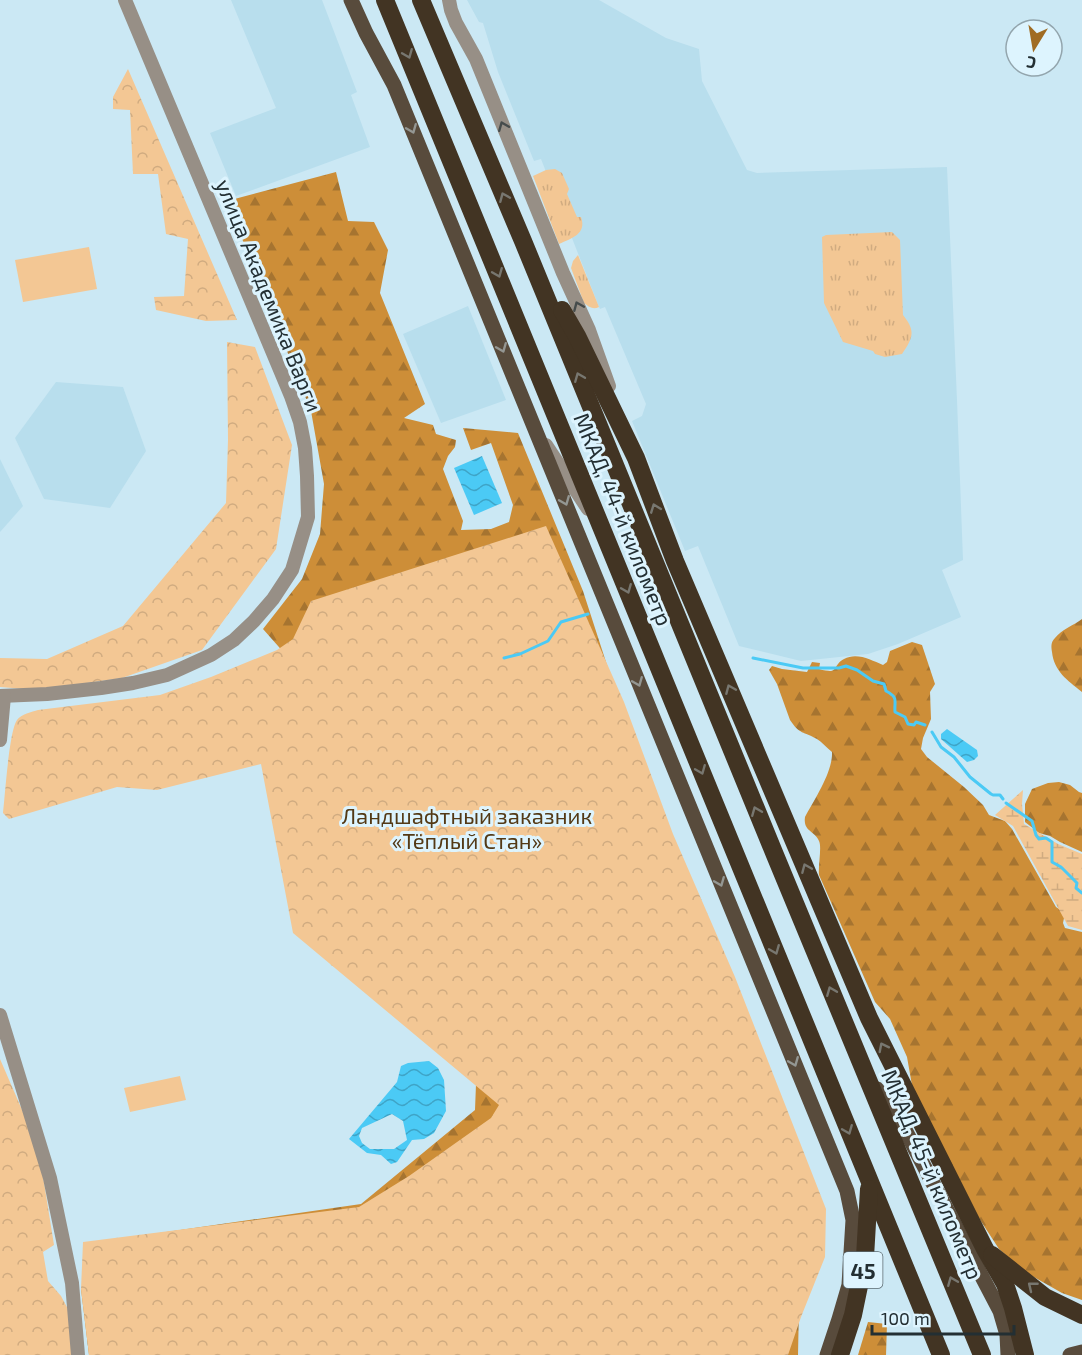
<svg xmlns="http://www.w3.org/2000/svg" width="1082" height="1355" viewBox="0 0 1082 1355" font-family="'Exo 2',sans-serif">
<defs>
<pattern id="grass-tufts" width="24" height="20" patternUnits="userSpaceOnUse" patternTransform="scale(1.5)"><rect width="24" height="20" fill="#f3c794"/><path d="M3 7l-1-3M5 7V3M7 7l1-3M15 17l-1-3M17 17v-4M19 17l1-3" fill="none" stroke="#d0ab80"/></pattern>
<pattern id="forest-firs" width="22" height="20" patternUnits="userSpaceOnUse" patternTransform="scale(1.5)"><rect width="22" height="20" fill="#cd8e38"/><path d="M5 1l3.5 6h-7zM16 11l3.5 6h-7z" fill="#a67430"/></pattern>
<pattern id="wetland-marsh" width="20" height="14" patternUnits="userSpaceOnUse" patternTransform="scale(1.5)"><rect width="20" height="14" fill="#f3c794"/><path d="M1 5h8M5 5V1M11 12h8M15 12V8" fill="none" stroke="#d0ab80"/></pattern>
<pattern id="park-crowns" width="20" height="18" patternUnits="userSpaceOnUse" patternTransform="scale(1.5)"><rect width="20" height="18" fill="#f3c794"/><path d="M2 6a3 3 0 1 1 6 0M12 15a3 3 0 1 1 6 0" fill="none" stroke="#d0ab80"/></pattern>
<pattern id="water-waves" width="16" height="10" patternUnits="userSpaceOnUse" patternTransform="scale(1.5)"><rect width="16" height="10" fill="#4bcaf5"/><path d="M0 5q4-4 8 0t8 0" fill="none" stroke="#3ea4c7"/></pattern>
</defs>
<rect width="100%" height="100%" fill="#cbe8f4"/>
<!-- built -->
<g fill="#b8deed">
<path d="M231,0H322L357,92L351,95L370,147L236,196L210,133L276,108Z"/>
<path d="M467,0H599L666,38L699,49L702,81L747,170L757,173L947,167L957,400L963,560L942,570L961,617L898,644L868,654L801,661L739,646L698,546L685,551L632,421L642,416L646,404L605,307L600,309L599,307L541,159L534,161L498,72L483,23L479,22Z"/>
<path d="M468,306L506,400L441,423L403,334Z"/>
<path d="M56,382L123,387L146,451L110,508L44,499L15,438Z"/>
<path d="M0,459L23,506L0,532Z"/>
</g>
<!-- grass -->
<g fill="url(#grass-tufts)">
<path d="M555,169L562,173L569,189L567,194L577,217H581C587,234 572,238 559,244L533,176L546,170Z"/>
<path d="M892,232L900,240L903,315C916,331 913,338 902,354L885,357L875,354L873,351L843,342L824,303L822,237L826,235Z"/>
<path d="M578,255L599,307C593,310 589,307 584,303L571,268L573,261Z"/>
</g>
<!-- forest -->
<g fill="url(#forest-firs)">
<path d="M336,172L348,221L374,222L388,250L380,293L425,404L404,418L433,425L436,434L456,440L455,447L448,456L443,469L463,521L461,530L491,529L509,522L513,505L491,443L471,450L463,428L518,433L583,591L640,767L799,1306L798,1355H89L81,1289L111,1240L361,1204L475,1110L478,1032L331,965L294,755L301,672L263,629L302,579L320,534L324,484L311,411L227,201Z"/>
<path d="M1082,619V692C1067,680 1054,671 1052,652C1051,646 1051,642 1055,638C1061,630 1074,625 1082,619Z"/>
<path d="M912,642L922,645L935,684L930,692L931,719L923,738L921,749L927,757L964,787L983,805L989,815L1005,821L1012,829L1056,907L1065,913L1063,923L1065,928L1082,932V1300L1062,1293L1025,1272L999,1249L973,1209L913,1091L907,1057L890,1019L875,1002L819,875C818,865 822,847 819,841C814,830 803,832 805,817C814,800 833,772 832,752C827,748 822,742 817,739C803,731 800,735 790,720L777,684L769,670L772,666L782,669L807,672L812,662L820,663L819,669C841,675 831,666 844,659C857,652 871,660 883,665L887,662L890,651Z"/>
<path d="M1059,782L1070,785L1079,792L1082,793V852L1060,842L1050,836L1039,833L1025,822V804L1032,789L1048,783Z"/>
<path d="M868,1322L887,1324L886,1355H858Z"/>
</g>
<!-- wetland -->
<path fill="url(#wetland-marsh)" d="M1023,790L1022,804L1024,824L1058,844L1082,854V930L1068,926L1013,826L995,815Z"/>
<!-- park -->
<g fill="url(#park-crowns)">
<path d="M128,69L237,320L206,321L156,310L154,297L184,296L188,239L166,234L158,174H133L130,110L113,109V97Z"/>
<path d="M227,342L255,347L292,445L276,549L202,650L122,678L38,690L0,687V658L47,659L123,626L226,503L228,440Z"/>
<path d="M546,526L624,702L673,834L735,977L826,1209L825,1257L801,1317L788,1355H89L81,1289L83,1242L359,1207L409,1176L491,1118L499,1105L293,933L261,764L157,790L117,787L9,819L3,813C5,797 9,731 17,720C21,714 32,712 38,710L160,695L211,677L277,650L293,639L311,601Z"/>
<path d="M0,1059L26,1119L41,1164L54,1245L43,1252L48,1281L61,1296L68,1309L73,1355H0Z"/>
</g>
<!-- garden -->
<g fill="#f3c794">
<path d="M89,247L97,289L23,302L15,260Z"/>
<path d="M180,1076L186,1100L130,1112L124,1088Z"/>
</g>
<!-- water -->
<g fill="url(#water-waves)" fill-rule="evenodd">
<path d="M482,456L502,503L474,515L454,468Z"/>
<path d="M947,729L977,750L978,756L974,760L967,762L941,739V734Z"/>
<path d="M429,1061L438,1068L444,1080L446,1111L434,1133L424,1139L412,1140L397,1162L391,1164L381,1155L367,1153L349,1139L397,1082L401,1066L408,1063ZM392,1114L403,1121L407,1140L394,1149H370L362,1143L359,1136L362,1128Z"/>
</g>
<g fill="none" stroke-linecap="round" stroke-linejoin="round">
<!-- stream -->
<g stroke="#4bcaf5" stroke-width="3">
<path d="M504,658L520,654L548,641L561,622L588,614"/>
<path d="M753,658L803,668H839L846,666L857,670L873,681L884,684L886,691C899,698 894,700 895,712L905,717L908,724L914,725L916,722L925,725"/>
<path d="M932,732L941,747L954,757L970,777L991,794L993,795H1000L1003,799"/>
<path d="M1006,803L1032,821L1036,835L1039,839L1046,838L1052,842V862L1061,867L1077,883L1076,888L1082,893"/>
</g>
<!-- minor -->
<g stroke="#978f86" stroke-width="14">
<path d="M449,0L451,10L456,23L476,59L563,273L589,330L609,386"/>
<path d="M546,445L588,509"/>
<path d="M0,696L47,694L101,688L133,683L167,675L211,655L234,640L254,621L273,599L292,570L308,517L307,476L305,448L300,422L291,396L125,0"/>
<path d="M0,740L4,696"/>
<path d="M0,1015L50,1178L72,1283L78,1355"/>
</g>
<!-- major -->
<g stroke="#584b3c" stroke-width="15">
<path d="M351,0L366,33L394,85L847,1191L853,1220L849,1285L839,1319L827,1355"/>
<path d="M877,1089L903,1126L1000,1311L1007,1335L1008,1355"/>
<path d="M1070,1355L1082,1352"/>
</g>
<!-- highway -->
<g stroke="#423423" stroke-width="18">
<path d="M385,0L941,1355"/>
<path d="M421,0L523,241L775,855L982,1355"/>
<path d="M562,310L577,336L636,458L675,561L869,1018L985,1249L1005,1284L1013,1308L1025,1355"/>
<path d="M992,1255L1045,1297L1082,1315"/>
<path d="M840,1355L853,1315L865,1257L869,1189"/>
</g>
</g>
<!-- one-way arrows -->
<defs><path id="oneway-chevron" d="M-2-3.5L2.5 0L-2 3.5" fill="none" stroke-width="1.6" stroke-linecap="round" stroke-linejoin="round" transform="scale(1.5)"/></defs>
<g stroke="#787770">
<use href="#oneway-chevron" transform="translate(408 54) rotate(68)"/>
<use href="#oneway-chevron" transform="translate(504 197) rotate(-113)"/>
<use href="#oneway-chevron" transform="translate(498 273) rotate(68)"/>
<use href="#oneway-chevron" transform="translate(579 377) rotate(-112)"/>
<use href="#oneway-chevron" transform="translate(655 508) rotate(-111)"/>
<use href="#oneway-chevron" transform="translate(627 589) rotate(68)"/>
<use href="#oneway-chevron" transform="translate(730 689) rotate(-113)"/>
<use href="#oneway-chevron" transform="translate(701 770) rotate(68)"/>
<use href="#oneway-chevron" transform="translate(756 811) rotate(-112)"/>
<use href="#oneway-chevron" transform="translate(806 868) rotate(-113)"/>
<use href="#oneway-chevron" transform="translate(775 950) rotate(68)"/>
<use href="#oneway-chevron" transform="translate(831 991) rotate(-112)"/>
<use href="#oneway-chevron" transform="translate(883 1047) rotate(-117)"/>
<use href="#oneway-chevron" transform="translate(848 1130) rotate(68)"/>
<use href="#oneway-chevron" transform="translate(952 1281) rotate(-112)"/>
<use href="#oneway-chevron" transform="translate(1032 1286) rotate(-141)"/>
</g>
<g stroke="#464c4c">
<use href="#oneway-chevron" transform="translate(503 126) rotate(-112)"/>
<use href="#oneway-chevron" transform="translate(578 306) rotate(-113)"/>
</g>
<g stroke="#949793">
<use href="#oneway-chevron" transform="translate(412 129) rotate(68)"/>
<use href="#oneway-chevron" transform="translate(502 348) rotate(68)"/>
<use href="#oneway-chevron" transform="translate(565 501) rotate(68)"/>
<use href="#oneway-chevron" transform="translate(638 682) rotate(68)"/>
<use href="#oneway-chevron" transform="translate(720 882) rotate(68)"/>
<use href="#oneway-chevron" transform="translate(794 1062) rotate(68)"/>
</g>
<g text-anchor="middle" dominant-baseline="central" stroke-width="6" stroke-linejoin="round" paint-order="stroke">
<!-- shield labels -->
<rect fill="#ddf4fe" stroke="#5b6a70" stroke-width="1.5" x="843.5" y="1252" width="39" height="36" rx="4.5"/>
<g font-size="21" font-weight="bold" fill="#232f33">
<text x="863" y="1270">45</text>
</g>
<!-- street labels -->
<g font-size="22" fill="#232f33" stroke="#ddf4fe">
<text transform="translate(270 295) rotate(68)">улица Академика Варги</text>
<text transform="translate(624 519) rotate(68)">МКАД, 44-й километр</text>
<text transform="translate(933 1174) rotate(67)">МКАД, 45-й километр</text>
</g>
<!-- park labels -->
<g font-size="22" fill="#533915" stroke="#ddf4fe">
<text x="467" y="815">Ландшафтный заказник<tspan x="467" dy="25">«Тёплый Стан»</tspan></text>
</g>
</g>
<!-- north arrow -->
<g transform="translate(1034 48) rotate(191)"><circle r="28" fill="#ddf4fe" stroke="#93a5ad" stroke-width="1.5"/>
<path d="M0-4.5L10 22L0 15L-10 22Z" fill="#a06c23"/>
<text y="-9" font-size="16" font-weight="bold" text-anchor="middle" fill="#232f33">С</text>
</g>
<!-- scale -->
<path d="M872 1325v9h142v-9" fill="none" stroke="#232f33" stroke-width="3"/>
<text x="881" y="1325" font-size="18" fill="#232f33" stroke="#ddf4fe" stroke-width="4.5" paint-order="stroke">100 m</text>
</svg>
